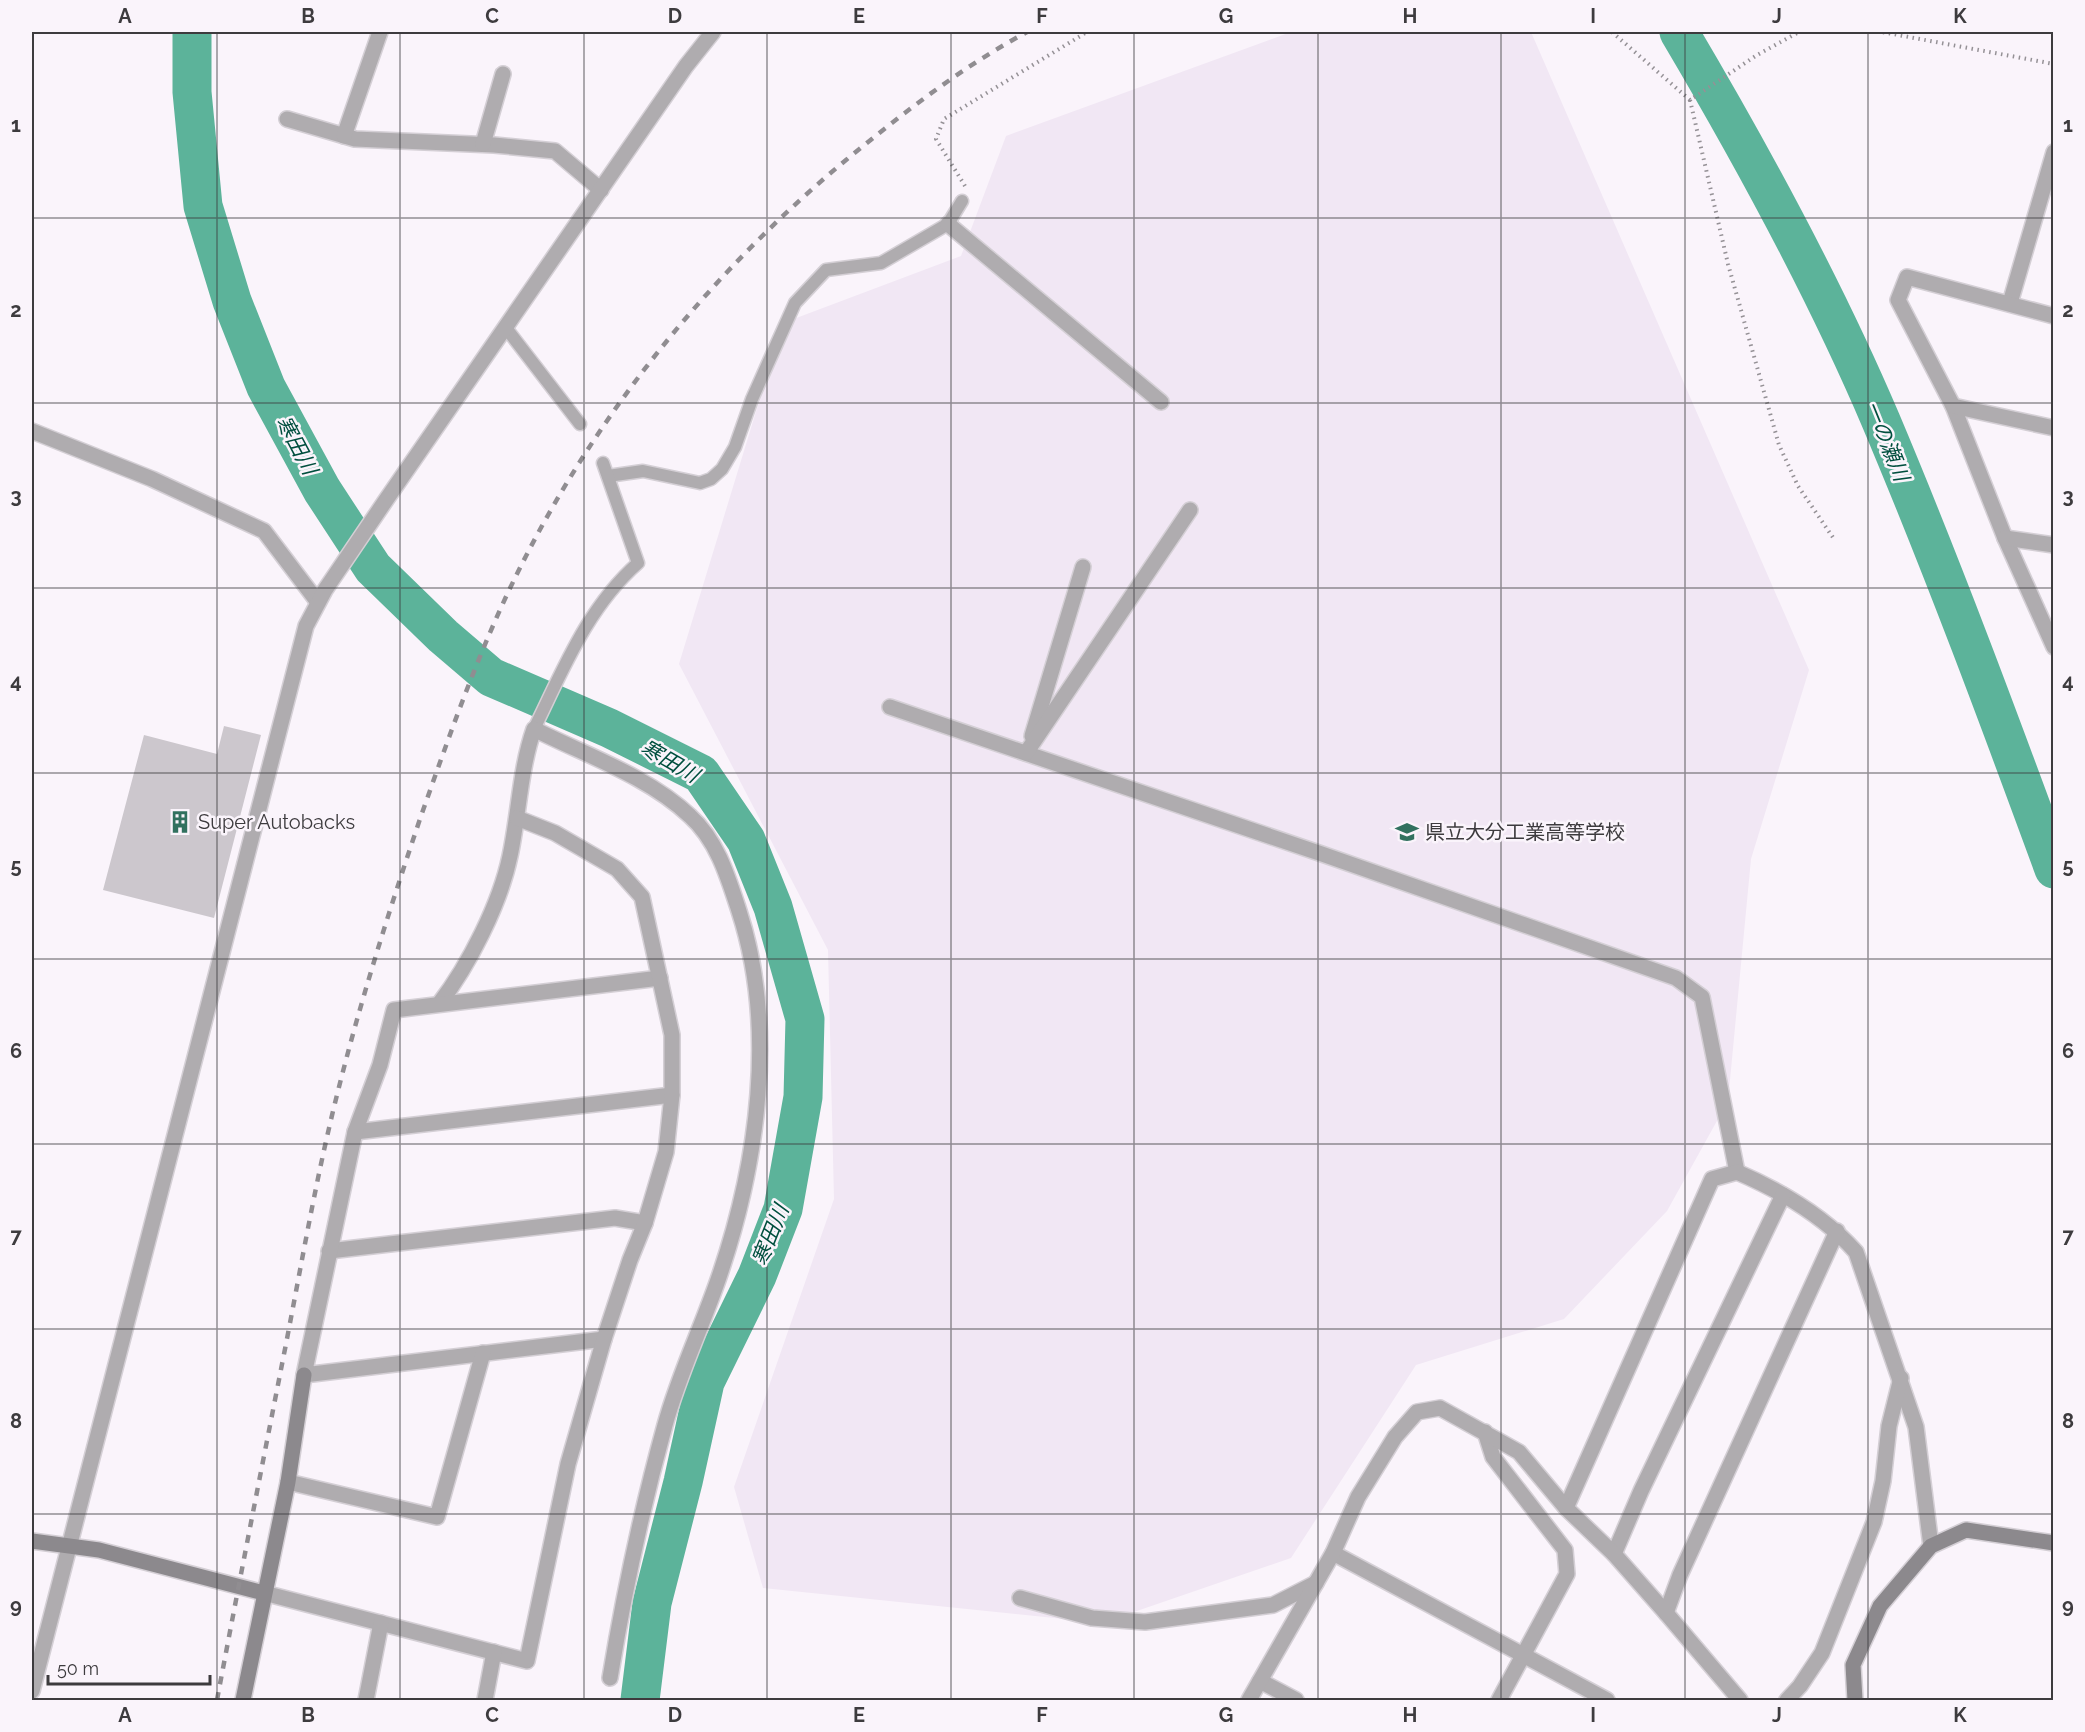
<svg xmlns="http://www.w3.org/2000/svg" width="2085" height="1732" viewBox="0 0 2085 1732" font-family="Raleway,'Noto Sans JP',sans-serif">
<rect width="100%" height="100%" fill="#faf4fb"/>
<!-- built -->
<path fill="#f1e7f4" d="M1291,32H1531L1809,670L1751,859L1728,1101L1667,1211L1564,1319L1416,1365L1291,1558L1102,1623L763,1588L734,1487L834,1199L828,950L679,664L783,323L961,256L1006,136Z"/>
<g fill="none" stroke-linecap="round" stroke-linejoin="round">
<!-- river -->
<g stroke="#5cb39a" stroke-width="39">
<path d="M192,32V92L203,206L232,301L266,387L322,490L373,568L443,636L491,677L609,728L701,774L746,840L773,907L805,1019L803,1097L783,1209L757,1276L705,1382L683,1482L652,1603L640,1700"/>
<path d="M1679,32C1753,157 1824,287 1881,421C1943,568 1999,719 2054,869"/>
</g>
</g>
<!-- building -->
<path fill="#ccc7cd" d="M224,726L261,735L214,918L103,890L144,735L217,754Z"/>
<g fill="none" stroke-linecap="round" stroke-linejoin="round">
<!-- lane casing -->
<g stroke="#d4cfd5" stroke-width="15">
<g id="lane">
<path d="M506,328L580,424"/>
<path d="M608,476L643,471L700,483L711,479L722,469L735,447L752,399L795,303L826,270L881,263L948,224L962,201"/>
<path d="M534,729C563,670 587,608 638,563L603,463"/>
</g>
</g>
<!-- street casing -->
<g stroke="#d4cfd5" stroke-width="18">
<g id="street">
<path d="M287,119L355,139L494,145L555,151L601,190"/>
<path d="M344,136L380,32"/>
<path d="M483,144L503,74"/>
<path d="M948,224L1161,402"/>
<path d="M2010,303L2054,152"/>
<path d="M2054,316L1907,277L1898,300L1953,406L2005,538L2054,647"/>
<path d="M1953,406L2054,428"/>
<path d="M32,431L152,479L264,531L317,601"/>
<path d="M2005,538L2054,545"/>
<path d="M890,707L1319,853L1676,978L1702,997L1737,1172"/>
<path d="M1032,736L1083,567"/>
<path d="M1026,753L1190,510"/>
<path d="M439,1004C469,965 500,904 510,856C519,814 520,769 534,729C585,755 648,776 690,816C717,840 728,877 739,911C777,1027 758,1163 719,1277C702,1327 679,1374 665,1425C642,1508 624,1593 610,1678"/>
<path d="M355,1132L672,1095"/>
<path d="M329,1251L615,1218L645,1223"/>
<path d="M604,1339L304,1375L355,1132L380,1065L394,1010L660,978"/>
<path d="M1485,1432L1493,1457L1565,1550L1567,1574L1499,1700"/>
<path d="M288,1482L437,1517L483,1353"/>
<path d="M1566,1508L1712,1179L1737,1172C1781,1191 1824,1216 1856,1252L1916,1427L1931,1546"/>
<path d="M1333,1553L1607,1700"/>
<path d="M1614,1554L1641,1491L1783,1195"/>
<path d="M264,1593L527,1661L568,1464L604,1339L630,1260L645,1223L666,1152L672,1095V1035L642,897L617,869L555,833L517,818"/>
<path d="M1020,1598L1092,1618L1145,1622L1273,1605L1316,1583"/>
<path d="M1666,1613L1680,1575L1837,1231"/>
<path d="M1260,1681L1296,1700"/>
<path d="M32,1691L306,626L325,590L386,500L686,66L713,32"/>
<path d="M366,1700L381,1623"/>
<path d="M485,1700L494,1652"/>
<path d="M1249,1700L1333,1553L1358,1497L1395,1437L1417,1412L1440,1408L1519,1452L1566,1508L1614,1554L1666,1613L1740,1700"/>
<path d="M1787,1700L1800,1686L1822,1653L1874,1522L1883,1481L1889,1426L1901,1378"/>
</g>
</g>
<!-- secondary casing -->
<g stroke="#d4cfd5" stroke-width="18">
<g id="secondary">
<path d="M32,1541L99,1550L264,1593"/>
<path d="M243,1700L288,1482L304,1375"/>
<path d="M1855,1700L1853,1665L1880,1606L1931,1546L1966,1530L2054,1543"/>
</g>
</g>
<!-- path -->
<g stroke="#959196" stroke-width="4" stroke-dasharray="1.5 4.5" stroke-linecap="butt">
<path d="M1612,32L1690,100L1757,55L1799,32"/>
<path d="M1853,32H1882L2054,64"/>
<path d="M1690,100L1728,264L1779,445L1798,486L1834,539"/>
<path d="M965,186L936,139L944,119L1087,32"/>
</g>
<!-- lane -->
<use href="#lane" stroke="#afacaf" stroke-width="12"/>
<!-- street -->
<use href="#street" stroke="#afacaf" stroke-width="15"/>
<!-- secondary -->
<use href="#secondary" stroke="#8c898d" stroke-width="15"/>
<!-- rail -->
<path stroke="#908d91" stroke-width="4.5" stroke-dasharray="8 8" stroke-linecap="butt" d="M217,1700C239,1583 262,1466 285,1349C301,1267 315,1184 335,1103C359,1005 389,911 421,816C452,728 483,639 526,556C604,404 715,269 846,160C903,113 962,67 1027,32"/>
</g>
<!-- grid -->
<path fill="none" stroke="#3d3b3e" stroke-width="1.5" stroke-opacity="0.55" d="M217,32V1700M400,32V1700M584,32V1700M767,32V1700M951,32V1700M1134,32V1700M1318,32V1700M1501,32V1700M1685,32V1700M1868,32V1700M32,218H2054M32,403H2054M32,588H2054M32,773H2054M32,959H2054M32,1144H2054M32,1329H2054M32,1514H2054"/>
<!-- icons -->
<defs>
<g id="building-bare" transform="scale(1.8)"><path d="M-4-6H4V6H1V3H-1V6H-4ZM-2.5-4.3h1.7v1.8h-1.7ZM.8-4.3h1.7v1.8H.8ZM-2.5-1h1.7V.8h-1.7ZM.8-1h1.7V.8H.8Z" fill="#31715f" stroke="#faf4fb" stroke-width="2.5" paint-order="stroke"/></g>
<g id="school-bare" transform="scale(1.8)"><path d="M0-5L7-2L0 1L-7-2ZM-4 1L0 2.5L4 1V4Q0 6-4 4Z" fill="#31715f" stroke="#faf4fb" stroke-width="2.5" paint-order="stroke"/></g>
</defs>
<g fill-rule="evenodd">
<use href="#building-bare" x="180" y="822"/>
<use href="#school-bare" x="1407" y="832"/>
</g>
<g text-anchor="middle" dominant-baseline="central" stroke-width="5" stroke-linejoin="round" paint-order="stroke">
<!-- poi labels -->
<g font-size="20" fill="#3d3b3e" stroke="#faf4fb" text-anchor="start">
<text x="198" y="822">Super Autobacks</text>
<text x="1425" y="832">県立大分工業高等学校</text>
</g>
<!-- water labels -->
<g font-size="21" font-style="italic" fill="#004f3e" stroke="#faf4fb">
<text transform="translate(1887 441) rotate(68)">一の瀬川</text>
<text transform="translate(297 445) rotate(62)">寒田川</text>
<text transform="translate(670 761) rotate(30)">寒田川</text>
<text transform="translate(770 1235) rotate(-68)">寒田川</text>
</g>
</g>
<!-- border -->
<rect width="2085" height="1732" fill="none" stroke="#faf4fb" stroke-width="66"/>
<!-- scale -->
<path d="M48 1675v9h162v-9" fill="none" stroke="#3d3b3e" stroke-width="3"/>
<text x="57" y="1675" font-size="18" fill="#3d3b3e" stroke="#faf4fb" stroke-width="4.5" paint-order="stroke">50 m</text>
<rect x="33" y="33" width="2019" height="1666" fill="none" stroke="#3d3b3e" stroke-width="2"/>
<g font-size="20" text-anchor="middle" font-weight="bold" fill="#3d3b3e">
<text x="125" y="23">A</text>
<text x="308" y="23">B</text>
<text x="492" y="23">C</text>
<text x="675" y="23">D</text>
<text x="859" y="23">E</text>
<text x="1042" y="23">F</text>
<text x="1226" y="23">G</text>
<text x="1410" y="23">H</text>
<text x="1593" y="23">I</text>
<text x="1777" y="23">J</text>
<text x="1960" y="23">K</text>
<text x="16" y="132">1</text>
<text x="2068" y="132">1</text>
<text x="16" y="317">2</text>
<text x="2068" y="317">2</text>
<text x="16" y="503">3</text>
<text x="2068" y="503">3</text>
<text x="16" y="688">4</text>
<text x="2068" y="688">4</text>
<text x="16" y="873">5</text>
<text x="2068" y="873">5</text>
<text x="16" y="1058">6</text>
<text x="2068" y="1058">6</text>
<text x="16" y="1243">7</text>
<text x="2068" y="1243">7</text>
<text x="16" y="1428">8</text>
<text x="2068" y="1428">8</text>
<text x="16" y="1613">9</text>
<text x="2068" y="1613">9</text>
<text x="125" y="1722">A</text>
<text x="308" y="1722">B</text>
<text x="492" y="1722">C</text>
<text x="675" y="1722">D</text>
<text x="859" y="1722">E</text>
<text x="1042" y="1722">F</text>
<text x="1226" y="1722">G</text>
<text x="1410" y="1722">H</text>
<text x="1593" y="1722">I</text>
<text x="1777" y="1722">J</text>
<text x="1960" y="1722">K</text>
</g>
</svg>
